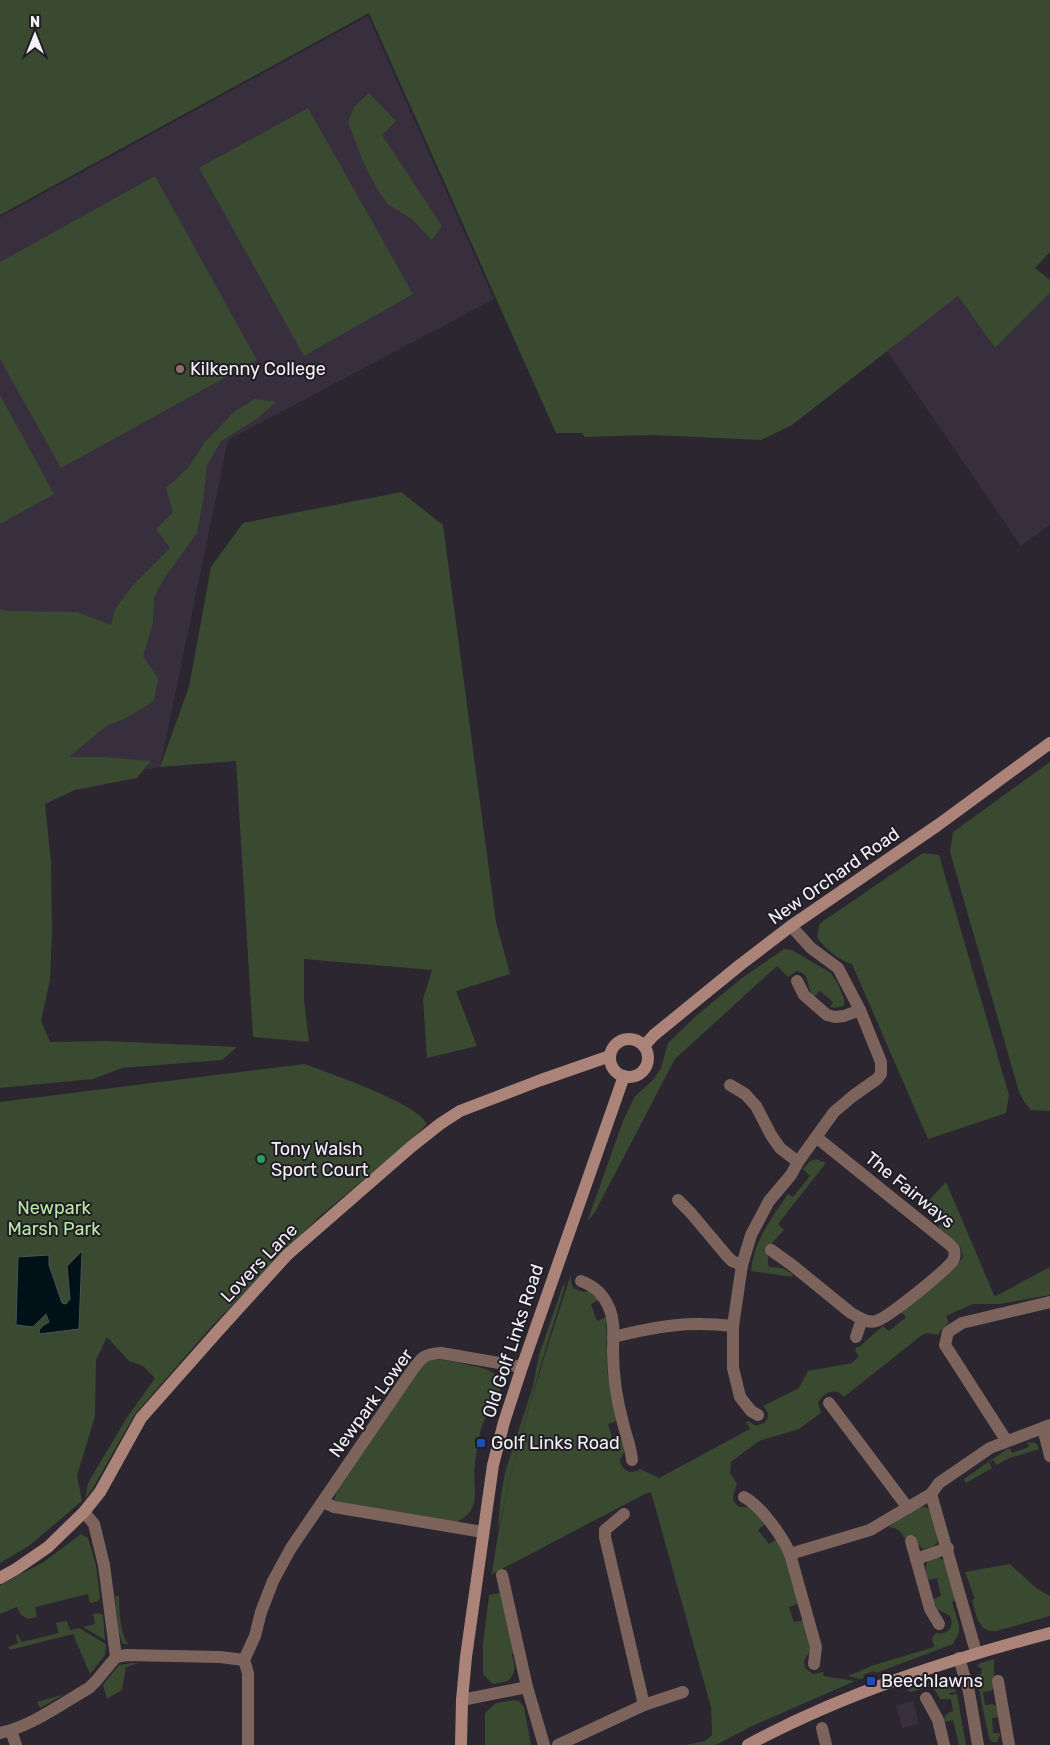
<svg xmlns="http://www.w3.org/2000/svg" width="1050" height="1745" viewBox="0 0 1050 1745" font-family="Rubik,sans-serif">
<rect width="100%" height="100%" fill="#2b262f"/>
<!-- built -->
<g fill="#372f3d">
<path d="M368,16L494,299L228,440L160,767L54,784L0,818V217Z"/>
<path d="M1050,293V525L1021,546L887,351L958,295L995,348Z"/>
<path d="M913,1701L919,1724L902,1728L896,1705Z"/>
</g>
<!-- green -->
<g fill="#394a31">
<path d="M0,0H1050V252L1035,268L1050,280V293L995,348L958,296L792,425L761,440L653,435L584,437L583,433H556L369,13L0,215Z"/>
<path d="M369,93L396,121L382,135L442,226L432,240L413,220L388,204L377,189L364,164L348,122L354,107Z"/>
<path d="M308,108L413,294L304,356L199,168Z"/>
<path d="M155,176L257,360L61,468L0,359V262Z"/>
<path d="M0,395L54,494L0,524Z"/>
<path d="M255,399L276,402L258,418L221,441L207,465L203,501L197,533L163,580L154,598L153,623L143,656L158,678L154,701L128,717L105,727L69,757H105L151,761L137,778L75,790L45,804L51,862L52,931L50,980L41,1021L50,1042L106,1041L237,1047L222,1060L122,1068L93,1079L0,1088V609L9,611L77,612L111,625L115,609L133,585L170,548L156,529L173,512L166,488L188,468L205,442L235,411Z"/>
<path d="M401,492L443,525L496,922L510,974L456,991L477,1046L427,1058L423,999L432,970L304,959V999L309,1042L253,1037L236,761L160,767L189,687L211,567L243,523Z"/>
<path d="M1050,762V1111L1029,1110L1030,1108L1025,1103L1019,1092L950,852L953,832Z"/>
<path d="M923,853L939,855L1009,1095L1006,1113L928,1139L852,964C838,960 825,949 817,937L819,925L822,922Z"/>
<path d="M784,949L792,950L831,973L838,984L844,999V1006L834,1008L830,1007L833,1002L820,991L814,997C805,988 812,973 796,971L788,977L777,966L675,1059L595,1212L587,1222L623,1121L635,1096L653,1080L661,1068L668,1043L697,1015L742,978Z"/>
<path d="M305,1064C330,1074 416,1102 427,1124L407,1144L320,1216L213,1325L135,1414L93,1488L85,1499L88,1483L126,1419L155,1378L143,1366L129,1361L107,1337L96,1360L95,1416L77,1476L82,1501L29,1546L0,1563V1102Z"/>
<path d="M816,1159L826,1163L778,1224L784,1230L772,1243C772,1252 765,1257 769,1267L782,1268L793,1274L792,1277L751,1271C754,1241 771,1218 788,1194L793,1197L810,1176L803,1169L810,1161Z"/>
<path d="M946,1182L994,1295L996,1296L1050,1267V1295L999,1304H973L946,1316L949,1323L941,1330L938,1335L928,1333L922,1335L844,1397C836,1387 824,1392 818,1403L821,1413L799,1429L759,1441L731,1462L730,1473L737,1484C734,1493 729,1501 740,1507H751L765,1524L758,1530L769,1544L776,1540L783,1549L798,1604L789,1607L794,1622L803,1620L811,1649L804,1661L805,1668L813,1674L824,1672L823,1676L855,1681L750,1727L716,1745H685L705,1741L712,1735L711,1707L651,1492L643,1495L492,1574C505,1474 540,1370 571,1274V1282L573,1288L584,1292L589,1291L599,1300L591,1304L596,1319L598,1321L606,1317L607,1370L617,1421L608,1424L613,1441L623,1438L625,1451L620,1459C621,1471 631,1475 640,1469L659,1478L750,1429L746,1422L748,1421L756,1426L764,1423C770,1418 769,1411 763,1406L799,1388L808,1371L852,1363L859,1356L855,1351L856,1347H859L883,1326L889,1331L906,1317L900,1311C919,1297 951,1276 963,1257L960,1246L938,1227L944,1220L929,1208L925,1211L921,1209Z"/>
<path d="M563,1285L565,1286C540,1367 515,1449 498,1532L500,1502L505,1472L533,1386L539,1355Z"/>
<path d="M431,1360C445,1359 459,1363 473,1366C491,1369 507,1376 498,1398C495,1406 488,1413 484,1421C479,1433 477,1449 475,1463C471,1488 485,1509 455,1523L334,1501L336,1493L423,1364Z"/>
<path d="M1027,1442L1036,1443L1039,1449L1007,1459L997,1465L993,1460L989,1463L992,1468L966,1483L964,1479L1007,1449H1010L1012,1453L1029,1447Z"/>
<path d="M922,1507C925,1507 927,1507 930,1510C935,1514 938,1536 937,1543L932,1547L923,1549L918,1544L915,1535L904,1538C901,1530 896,1528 888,1527L914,1509Z"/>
<path d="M81,1534L88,1538L96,1565L100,1598L97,1602L90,1603L88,1594L35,1607L37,1617L28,1619L21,1615L17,1607L0,1614V1585L42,1563Z"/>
<path d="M931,1558H939L944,1560L956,1600L952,1602L959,1625V1632L953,1644L876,1673L874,1671L863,1675L864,1678L860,1679L848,1676L874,1665L934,1647L932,1638L936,1633C948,1635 955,1627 950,1616L937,1609L933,1599L941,1596L937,1578L928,1580C926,1570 923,1565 931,1558Z"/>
<path d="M1010,1564L1036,1588L1050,1596V1616L996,1631C978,1633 976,1614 972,1600L975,1599L965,1572Z"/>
<path d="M500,1593L514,1653L512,1654C515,1666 517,1672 508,1681L493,1684L483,1674V1645L489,1595Z"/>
<path d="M115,1596H119C119,1609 120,1635 129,1645L122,1643L119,1632Z"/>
<path d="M98,1613L103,1615L105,1640L83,1627L95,1624L93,1614Z"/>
<path d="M67,1621L70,1630L79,1628L106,1644L105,1655L90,1674L73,1634L10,1650L8,1647L18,1643L16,1636L17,1634L22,1642L59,1633L56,1623Z"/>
<path d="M994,1659V1687L991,1691L983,1692L985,1705L993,1704L999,1709L1000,1717L992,1718L993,1733H999L1000,1735L997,1742H992L989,1738L976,1675L981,1674L982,1669L977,1666L980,1663Z"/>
<path d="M131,1663H139L126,1667L122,1690L107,1699L103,1685L119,1665Z"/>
<path d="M946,1678L945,1682L948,1684L953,1682L956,1692L949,1693L950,1695L957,1694L966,1745H959L953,1720L944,1722C944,1715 947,1713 953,1711L951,1699H940L932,1686L911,1692L906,1690L931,1681Z"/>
<path d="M65,1694L40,1708L37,1702Z"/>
<path d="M514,1700L519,1701L524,1707L531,1745H485V1713L496,1703Z"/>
</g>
<!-- water -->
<path fill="#001117" stroke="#49545a" d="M82,1251L79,1329L39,1334C39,1327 43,1326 49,1322L46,1314L33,1327L16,1325L18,1257L49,1255V1265L62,1303L66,1304L70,1299L67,1266Z"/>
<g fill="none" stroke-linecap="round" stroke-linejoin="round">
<!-- street -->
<g stroke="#7c635c" stroke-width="12">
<path d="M797,981L804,995L827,1015L835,1017L844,1016L860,1010"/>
<path d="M730,1085L745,1094L756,1106L771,1135L780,1148L798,1162"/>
<path d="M678,1200L690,1212L727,1256L732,1261L742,1265"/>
<path d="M771,1250L792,1265L851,1313C859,1317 867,1324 876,1321C888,1318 941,1274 951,1263C955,1259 955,1255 954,1249L949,1244L816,1137"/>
<path d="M581,1281C596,1287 604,1295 610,1310C615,1323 613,1338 613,1351C613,1375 617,1401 623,1423C626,1436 631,1447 632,1460"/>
<path d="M613,1337C658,1326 687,1321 733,1326"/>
<path d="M856,1337L862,1319"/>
<path d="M829,1403L908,1508"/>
<path d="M758,1415L751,1411L740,1397L733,1368V1326L742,1265L751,1235L769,1201L791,1175L798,1162L834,1112L853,1096L877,1079L881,1074V1062L860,1010L838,968L811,948L791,926"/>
<path d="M1043,1428L1050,1456"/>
<path d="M1006,1440L945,1345L948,1332L962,1323L1050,1302"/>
<path d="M931,1494L976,1652"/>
<path d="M744,1497C760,1505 783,1537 790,1554L816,1647L814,1664"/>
<path d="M323,1502L334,1507L483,1532"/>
<path d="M624,1514L605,1530V1537L644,1705"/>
<path d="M911,1541L930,1609L939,1624"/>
<path d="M790,1554L870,1530L931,1494L939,1483L990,1448L1050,1425"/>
<path d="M916,1559L948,1548"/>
<path d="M502,1575L527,1687L544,1745"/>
<path d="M116,1657L127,1655L220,1657L244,1660"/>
<path d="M959,1658L969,1692L978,1745"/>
<path d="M998,1681L1009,1745"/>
<path d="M926,1698L938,1720L944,1745"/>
<path d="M462,1700L527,1687"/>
<path d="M822,1728L826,1745"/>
<path d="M11,1731L16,1745"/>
<path d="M0,1733C32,1726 61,1704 89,1688L96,1681L116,1657L104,1565L94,1524L84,1512"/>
<path d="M248,1745V1673L244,1660L255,1636L261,1612L273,1581L291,1548L411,1372C421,1358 423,1354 441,1353L522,1367"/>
<path d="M558,1745L644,1705L683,1692"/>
</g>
<!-- secondary -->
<g stroke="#ab8379" stroke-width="12">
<circle cx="629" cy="1058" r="19"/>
<path d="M644,1046L654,1035L740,965L791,926L938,825L1050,743"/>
<path d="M0,1578L16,1569L48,1547L84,1512L100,1492L141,1418L218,1331L287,1255L411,1147L440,1124L460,1111L541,1080L610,1056"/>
<path d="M461,1745L462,1700L466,1657L493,1465L504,1422L522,1367L624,1076"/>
<path d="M748,1745C842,1694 947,1660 1050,1633"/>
</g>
</g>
<!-- markers -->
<circle fill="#8d6e63" stroke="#211d25" stroke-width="2" cx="180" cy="369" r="5"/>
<circle fill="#2e9e5b" stroke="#211d25" stroke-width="2" cx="261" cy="1159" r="5"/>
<g fill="#1a4fb4" stroke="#211d25" stroke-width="2">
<rect x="476" y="1438" width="10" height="10" rx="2.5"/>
<rect x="866" y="1676" width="10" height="10" rx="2.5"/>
</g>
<g text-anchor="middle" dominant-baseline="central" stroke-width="4" stroke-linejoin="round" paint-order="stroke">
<!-- poi labels -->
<g font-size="18" fill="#f3f0f6" stroke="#211d25" text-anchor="start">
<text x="190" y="369">Kilkenny College</text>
<text x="271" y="1149">Tony Walsh<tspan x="271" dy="21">Sport Court</tspan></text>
<text x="491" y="1443">Golf Links Road</text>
<text x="881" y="1681">Beechlawns</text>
</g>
<!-- street labels -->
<g font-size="18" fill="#f3f0f6" stroke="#211d25">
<text transform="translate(834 876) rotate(-35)">New Orchard Road</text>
<text transform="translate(910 1190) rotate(39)">The Fairways</text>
<text transform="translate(259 1263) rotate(-46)">Lovers Lane</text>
<text transform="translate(513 1341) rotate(-72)">Old Golf Links Road</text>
<text transform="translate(371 1403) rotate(-54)">Newpark Lower</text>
</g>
<!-- park labels -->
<g font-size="18" fill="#bae9a1" stroke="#211d25">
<text x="54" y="1208">Newpark<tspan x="54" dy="21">Marsh Park</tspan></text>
</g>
</g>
<!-- north arrow -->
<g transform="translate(35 35)" stroke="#211d25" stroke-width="4" paint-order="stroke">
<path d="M0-4L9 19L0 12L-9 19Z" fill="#f3f0f6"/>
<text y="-8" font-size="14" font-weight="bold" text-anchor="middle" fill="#f3f0f6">N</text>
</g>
</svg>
